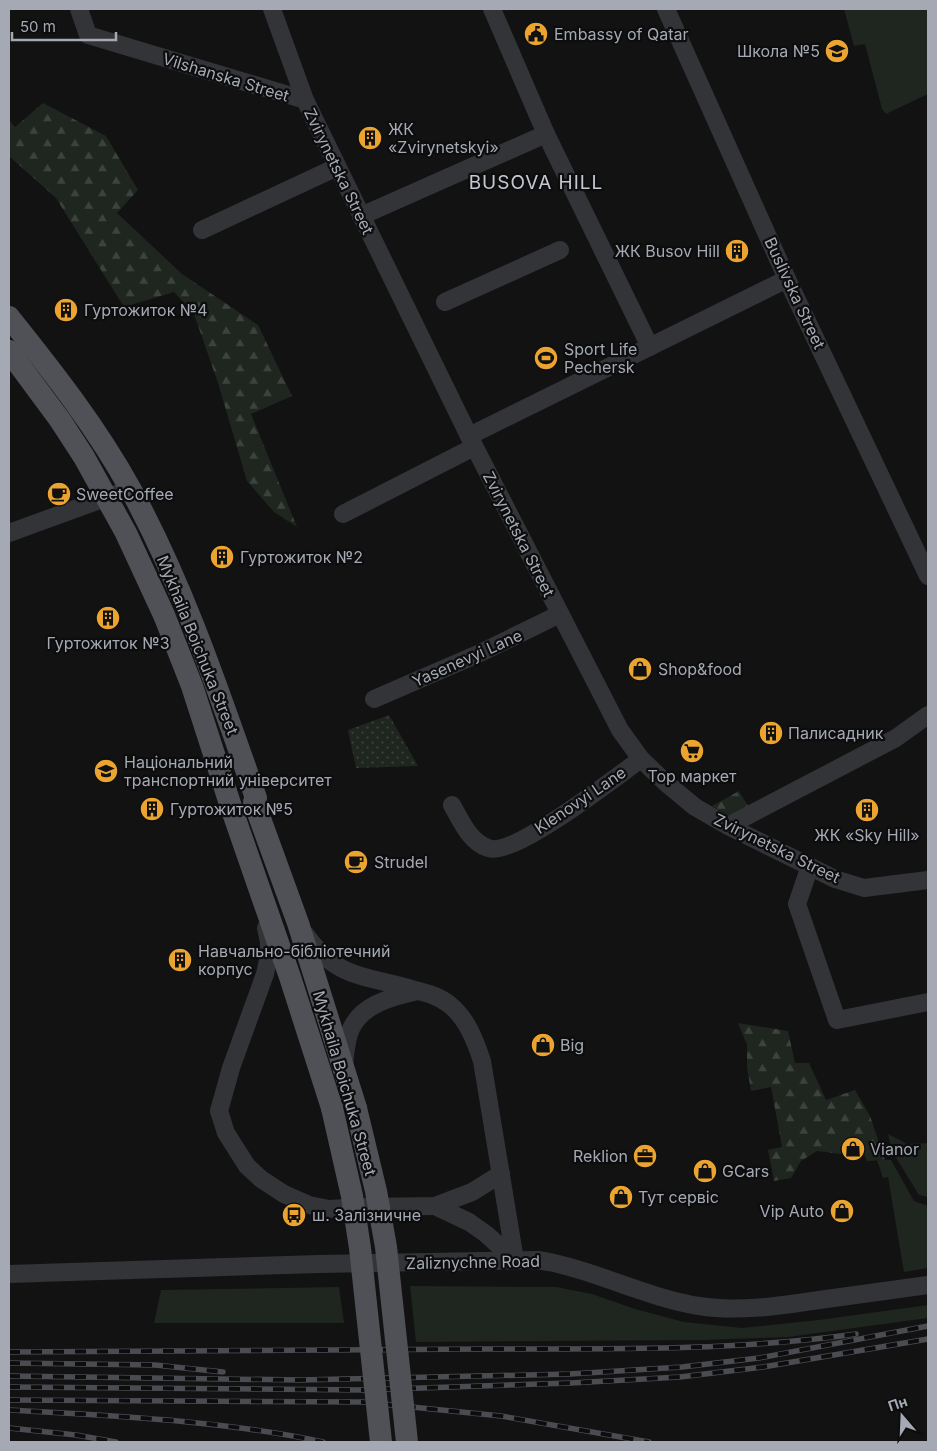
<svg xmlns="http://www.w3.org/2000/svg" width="937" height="1451" viewBox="0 0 937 1451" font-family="Inter,sans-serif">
<defs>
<pattern id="forest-firs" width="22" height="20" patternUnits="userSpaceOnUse" patternTransform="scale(1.25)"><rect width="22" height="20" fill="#1e261f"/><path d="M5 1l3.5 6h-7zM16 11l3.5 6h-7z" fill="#3c433d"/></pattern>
<pattern id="park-dots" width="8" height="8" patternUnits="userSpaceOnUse" patternTransform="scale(1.25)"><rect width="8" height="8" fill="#1e261f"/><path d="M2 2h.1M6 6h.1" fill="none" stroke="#3c433d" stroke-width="1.8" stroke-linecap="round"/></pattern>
</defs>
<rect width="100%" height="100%" fill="#121213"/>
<!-- green -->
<g fill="#1e261f">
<path d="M844,9H928V94L886,114L882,109L865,44L854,46Z"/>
<path d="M888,1134L907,1144L928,1143V1197L919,1195L892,1151Z"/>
<path d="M877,1160H891L914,1201L928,1206V1268L904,1272L888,1177L883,1178Z"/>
<path d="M410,1286L556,1287L592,1294L635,1309L684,1322L742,1328L819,1320L928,1305V1318L788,1337L703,1340L416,1342Z"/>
<path d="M339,1287L344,1323H154L161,1290Z"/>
</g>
<!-- forest -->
<g fill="url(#forest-firs)">
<path d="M43,103L106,136L138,190L117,213L182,274L258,325L292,396L251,414L297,527L274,512L247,481L218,383L194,314L174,292L124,307L56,198L9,156V120L15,127Z"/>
<path d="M739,791L748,806L729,816L712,806Z"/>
<path d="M738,1023L788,1031L795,1063H809L826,1100L855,1090L870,1116L885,1160L867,1161L862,1149L841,1154L817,1151L801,1161L791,1178L774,1181L768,1150L782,1147L771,1087L751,1091L747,1068V1045Z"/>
</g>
<!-- park -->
<path fill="url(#park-dots)" d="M389,715L418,766L356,768L348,730Z"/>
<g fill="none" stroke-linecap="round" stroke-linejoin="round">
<!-- minor -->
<g stroke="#333438" stroke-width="18">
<path d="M79,9L88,35L305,100"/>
<path d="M272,9L305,100L469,436L620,730L641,759L666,783L695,807L728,826L835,879L864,888L928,880"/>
<path d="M492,9L546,134L650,347"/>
<path d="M666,9L787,279L928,576"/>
<path d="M361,216L546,134"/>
<path d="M202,230L337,167"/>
<path d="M445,302L560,250"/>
<path d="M469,436L787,279"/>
<path d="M343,514L474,447"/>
<path d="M9,533L130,489"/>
<path d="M374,699L478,654L560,614"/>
<path d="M452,805C461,821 469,841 488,848C513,858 617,776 641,759"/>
<path d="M728,826L896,738L928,715"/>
<path d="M810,866L797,904L837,1020L928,1002"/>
<path d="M266,928L269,942V955L265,974L231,1068L219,1111L226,1133L247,1166L261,1179L284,1194L309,1205L329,1209L366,1207L435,1206L472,1192L501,1174"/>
<path d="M305,934C337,980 366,975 415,990C427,993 439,996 450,1005C467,1019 475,1040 482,1061L515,1260"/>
<path d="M344,1065C345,1055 346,1044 349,1034C358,1005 391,997 418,991"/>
<path d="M435,1206L469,1222L486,1234L515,1260"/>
<path d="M9,1274L319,1264L538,1260C593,1269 644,1297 699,1306C738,1312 780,1306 819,1300C856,1295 892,1290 928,1285"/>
</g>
<!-- major -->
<g stroke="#4f5157" stroke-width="22">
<path d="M9,317C53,372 97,428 131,490C184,587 219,693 256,798L254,802L298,923L356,1108"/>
<path d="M9,351L60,420L84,457L126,533L164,615L192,686L232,810L290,977L332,1108"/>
</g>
<!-- rail casing -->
<g stroke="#4a4c51" stroke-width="5.5">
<g id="rail">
<path d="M9,1352C168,1351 327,1350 486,1349C609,1349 734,1351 856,1334"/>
<path d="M9,1363L155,1365L223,1372"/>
<path d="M9,1376L300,1380L570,1374L682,1367L759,1358L928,1326"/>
<path d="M9,1387L363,1390L571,1383L680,1377L763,1367L928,1339"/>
<path d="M9,1400L362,1402L501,1416L649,1442"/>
<path d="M9,1410C114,1416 220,1420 323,1442"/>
<path d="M9,1428L76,1435L116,1442"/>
</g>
</g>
<!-- rail -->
<use href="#rail" stroke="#0d0d0e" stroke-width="4" stroke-dasharray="11" stroke-linecap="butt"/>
<!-- major-bridge -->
<g stroke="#4f5157" stroke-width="22">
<path d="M332,1108L352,1196L360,1248L381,1442"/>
<path d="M356,1108L376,1191L386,1247L407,1442"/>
</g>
</g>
<!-- icons -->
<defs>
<g id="civic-disc" transform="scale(1.25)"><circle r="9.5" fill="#eca431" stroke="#0d0d0e"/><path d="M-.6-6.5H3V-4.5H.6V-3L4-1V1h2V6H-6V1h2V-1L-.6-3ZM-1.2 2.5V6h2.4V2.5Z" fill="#111"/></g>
<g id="school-disc" transform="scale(1.25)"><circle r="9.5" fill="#eca431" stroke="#0d0d0e"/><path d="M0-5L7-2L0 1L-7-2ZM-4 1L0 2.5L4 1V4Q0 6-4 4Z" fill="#111"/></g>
<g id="building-disc" transform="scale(1.25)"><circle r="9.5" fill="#eca431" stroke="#0d0d0e"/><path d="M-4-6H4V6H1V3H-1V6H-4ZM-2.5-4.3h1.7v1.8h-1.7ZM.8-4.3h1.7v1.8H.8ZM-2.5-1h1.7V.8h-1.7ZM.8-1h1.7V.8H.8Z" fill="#111"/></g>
<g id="stadium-disc" transform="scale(1.25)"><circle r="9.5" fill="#eca431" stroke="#0d0d0e"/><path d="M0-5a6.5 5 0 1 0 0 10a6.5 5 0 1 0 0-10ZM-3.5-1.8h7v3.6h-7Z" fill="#111"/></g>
<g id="cafe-disc" transform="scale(1.25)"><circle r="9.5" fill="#eca431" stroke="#0d0d0e"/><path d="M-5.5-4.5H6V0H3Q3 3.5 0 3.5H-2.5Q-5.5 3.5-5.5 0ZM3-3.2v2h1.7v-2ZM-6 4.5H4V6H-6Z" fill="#111"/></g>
<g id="shop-disc" transform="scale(1.25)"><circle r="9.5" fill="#eca431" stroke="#0d0d0e"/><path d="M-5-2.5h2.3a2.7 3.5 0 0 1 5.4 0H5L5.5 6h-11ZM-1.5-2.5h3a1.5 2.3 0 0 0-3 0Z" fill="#111"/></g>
<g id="supermarket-disc" transform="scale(1.25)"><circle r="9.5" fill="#eca431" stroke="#0d0d0e"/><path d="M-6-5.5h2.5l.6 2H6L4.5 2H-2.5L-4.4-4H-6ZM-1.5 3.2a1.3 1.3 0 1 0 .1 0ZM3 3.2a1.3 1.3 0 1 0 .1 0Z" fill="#111"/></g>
<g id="university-disc" transform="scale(1.25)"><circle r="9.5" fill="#eca431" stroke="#0d0d0e"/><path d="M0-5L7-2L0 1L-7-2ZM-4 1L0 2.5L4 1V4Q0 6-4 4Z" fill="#111"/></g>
<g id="office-disc" transform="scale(1.25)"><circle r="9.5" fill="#eca431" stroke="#0d0d0e"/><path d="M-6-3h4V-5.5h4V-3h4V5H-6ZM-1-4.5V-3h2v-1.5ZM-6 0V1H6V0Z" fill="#111"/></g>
<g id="bus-disc" transform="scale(1.25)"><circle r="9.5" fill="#eca431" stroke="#0d0d0e"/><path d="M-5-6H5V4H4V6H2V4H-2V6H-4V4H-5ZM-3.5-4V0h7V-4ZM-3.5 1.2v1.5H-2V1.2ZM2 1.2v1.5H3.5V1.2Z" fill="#111"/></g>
</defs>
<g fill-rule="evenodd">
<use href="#civic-disc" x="536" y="34"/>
<use href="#school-disc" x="837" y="51"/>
<use href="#building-disc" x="370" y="138"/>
<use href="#building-disc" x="737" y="251"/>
<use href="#building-disc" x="66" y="310"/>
<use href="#stadium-disc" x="546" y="358"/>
<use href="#cafe-disc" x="59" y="494"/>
<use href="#building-disc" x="222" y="557"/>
<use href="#building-disc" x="108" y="618"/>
<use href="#shop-disc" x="640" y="669"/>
<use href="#building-disc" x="771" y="733"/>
<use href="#supermarket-disc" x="692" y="751"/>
<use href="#university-disc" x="106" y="771"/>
<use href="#building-disc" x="152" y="809"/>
<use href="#building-disc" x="867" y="810"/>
<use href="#cafe-disc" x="356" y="862"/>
<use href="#building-disc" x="180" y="960"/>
<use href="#shop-disc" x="543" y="1045"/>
<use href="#shop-disc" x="853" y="1149"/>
<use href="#office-disc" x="645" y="1156"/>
<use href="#shop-disc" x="705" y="1171"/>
<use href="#shop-disc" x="621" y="1197"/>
<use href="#shop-disc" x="842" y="1211"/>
<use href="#bus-disc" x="294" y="1215"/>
</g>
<g text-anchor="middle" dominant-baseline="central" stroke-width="4.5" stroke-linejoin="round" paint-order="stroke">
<!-- poi labels -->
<g font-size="16" fill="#a4a9b4" stroke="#0d0d0e" text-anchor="start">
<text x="554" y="34">Embassy of Qatar</text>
<text x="820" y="51" text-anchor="end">Школа №5</text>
<text x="388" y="129">ЖК<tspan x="388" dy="18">«Zvirynetskyi»</tspan></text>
<text x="720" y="251" text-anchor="end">ЖК Busov Hill</text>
<text x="84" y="310">Гуртожиток №4</text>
<text x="564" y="349">Sport Life<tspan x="564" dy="18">Pechersk</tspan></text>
<text x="76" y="494">SweetCoffee</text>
<text x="240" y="557">Гуртожиток №2</text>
<text x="108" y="643" text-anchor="middle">Гуртожиток №3</text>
<text x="658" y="669">Shop&amp;food</text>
<text x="788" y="733">Палисадник</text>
<text x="124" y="762">Національний<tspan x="124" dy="18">транспортний університет</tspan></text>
<text x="692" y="776" text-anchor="middle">Top маркет</text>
<text x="170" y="809">Гуртожиток №5</text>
<text x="867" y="835" text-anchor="middle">ЖК «Sky Hill»</text>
<text x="374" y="862">Strudel</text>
<text x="198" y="951">Навчально-бібліотечний<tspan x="198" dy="18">корпус</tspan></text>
<text x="560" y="1045">Big</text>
<text x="870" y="1149">Vianor</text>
<text x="628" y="1156" text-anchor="end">Reklion</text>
<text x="722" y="1171">GCars</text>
<text x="638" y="1197">Тут сервіс</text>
<text x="824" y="1211" text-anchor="end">Vip Auto</text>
<text x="312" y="1215">ш. Залізничне</text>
</g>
<!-- street labels -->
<g font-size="16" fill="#a4a9b4" stroke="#0d0d0e">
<text transform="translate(226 77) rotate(17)">Vilshanska Street</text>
<text transform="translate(339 171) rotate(64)">Zvirynetska Street</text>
<text transform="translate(795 293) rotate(65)">Buslivska Street</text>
<text transform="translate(519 534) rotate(63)">Zvirynetska Street</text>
<text transform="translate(198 645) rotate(68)">Mykhaila Boichuka Street</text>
<text transform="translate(467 658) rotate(-24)">Yasenevyi Lane</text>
<text transform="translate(580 800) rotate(-34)">Klenovyi Lane</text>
<text transform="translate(777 848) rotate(26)">Zvirynetska Street</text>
<text transform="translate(345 1083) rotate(74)">Mykhaila Boichuka Street</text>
<text transform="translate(473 1262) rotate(-1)">Zaliznychne Road</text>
</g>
<!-- quarter labels -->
<g font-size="19" letter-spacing="1" fill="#c4c8d0" stroke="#0d0d0e">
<text x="536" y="182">BUSOVA HILL</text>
</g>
</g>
<!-- border -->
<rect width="937" height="1451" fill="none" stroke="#a4a9b4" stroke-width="20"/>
<!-- north arrow -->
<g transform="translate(902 1416) rotate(341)" stroke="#0d0d0e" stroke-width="4" paint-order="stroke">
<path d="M0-4L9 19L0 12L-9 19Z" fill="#a4a9b4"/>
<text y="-8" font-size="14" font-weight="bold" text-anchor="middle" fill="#a4a9b4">Пн</text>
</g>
<!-- scale -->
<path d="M12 32v8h104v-8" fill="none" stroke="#a4a9b4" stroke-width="2.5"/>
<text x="20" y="32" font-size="15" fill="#a4a9b4" stroke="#0d0d0e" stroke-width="4" paint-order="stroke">50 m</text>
</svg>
